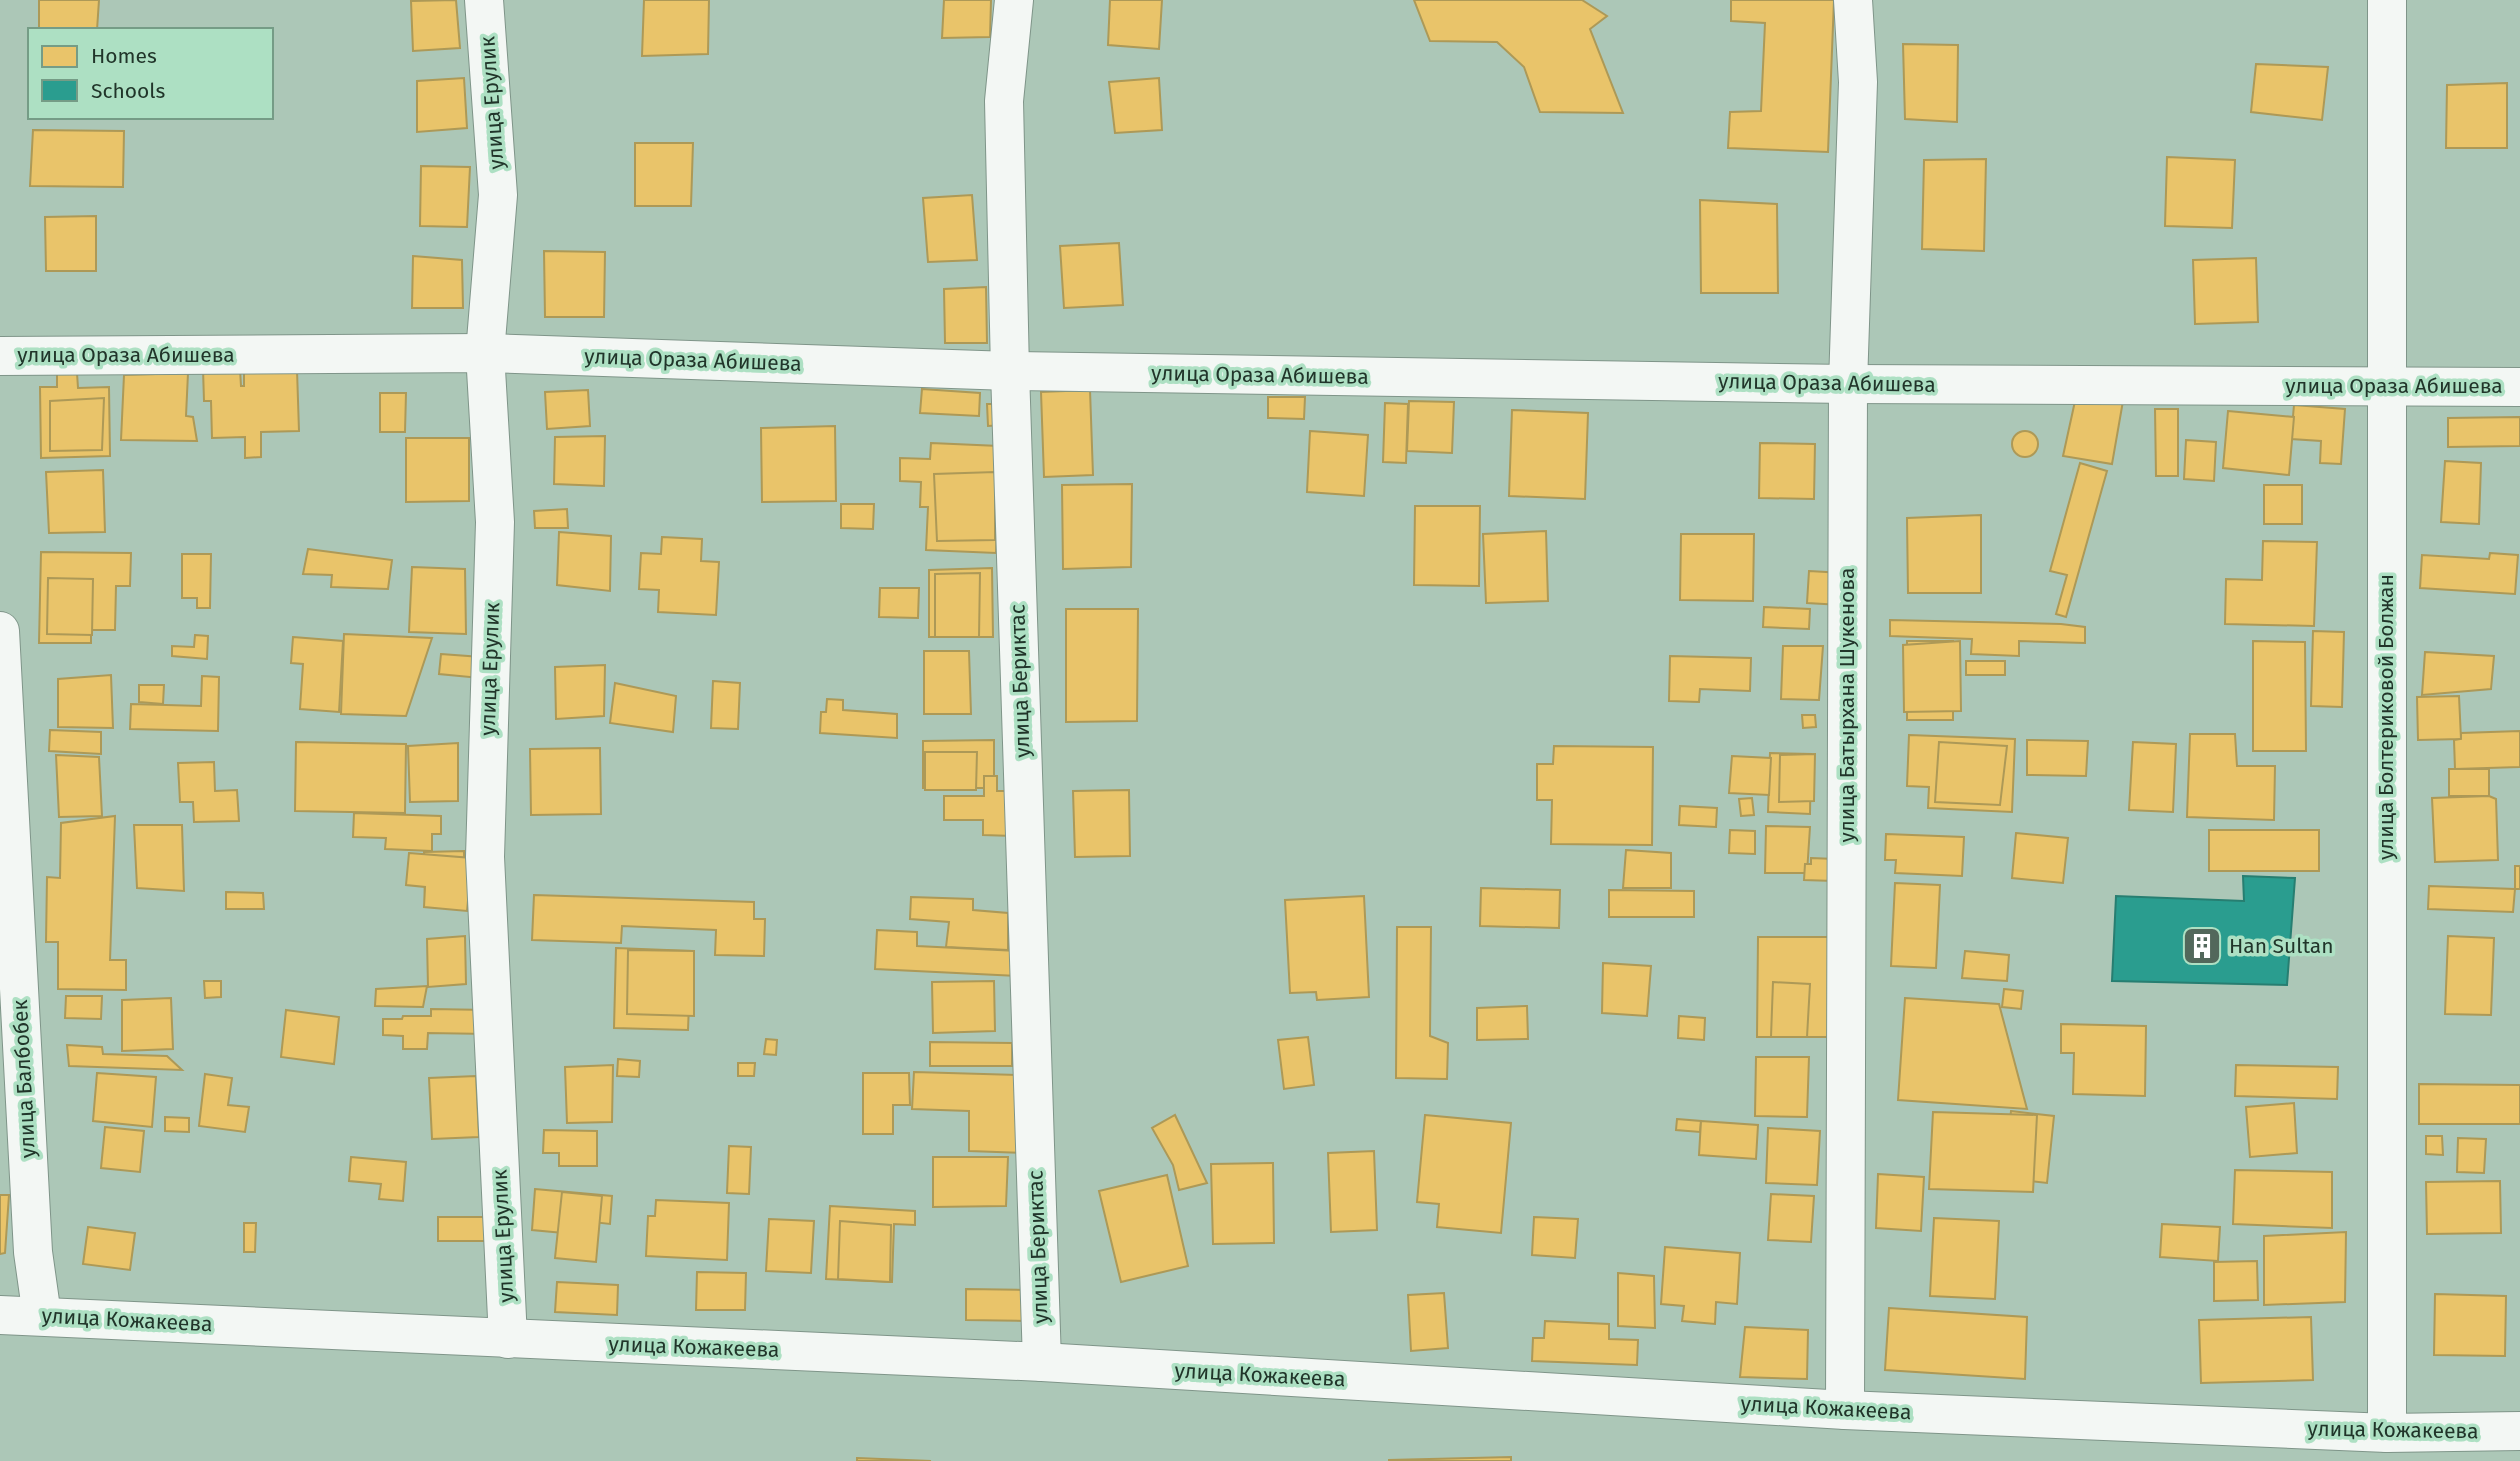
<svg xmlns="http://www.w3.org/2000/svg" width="2520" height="1461" viewBox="0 0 2520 1461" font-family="'Fira Sans',sans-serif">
<rect width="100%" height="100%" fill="#acc7b7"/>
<!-- homes -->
<g fill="#e9c46a" stroke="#ad9957" stroke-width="2">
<path d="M39,0H99L97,30H39Z"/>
<path d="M456,0L460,48L413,51L411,1Z"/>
<path d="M644,0H709L708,54L642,56Z"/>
<path d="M944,0H991L990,37L942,38Z"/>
<path d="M1110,0H1162L1159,49L1108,45Z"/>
<path d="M1414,0H1582L1607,16L1590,29L1623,113L1540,112L1524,67L1497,42L1430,41Z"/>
<path d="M1731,0H1834L1828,152L1728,148L1730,112L1761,111L1765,23L1731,21Z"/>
<path d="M1903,44L1958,45L1957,122L1905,119Z"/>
<path d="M2256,64L2328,67L2322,120L2251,112Z"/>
<path d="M464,78L467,128L417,132V81Z"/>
<path d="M1159,78L1162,130L1115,133L1109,82Z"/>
<path d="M2507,83V148H2446L2447,85Z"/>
<path d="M33,130L124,131L123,187L30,186Z"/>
<path d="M635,143H693L691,206H635Z"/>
<path d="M2167,157L2235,160L2232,228L2165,226Z"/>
<path d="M1986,159L1984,251L1922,249L1924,160Z"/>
<path d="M421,166L470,167L467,227L420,226Z"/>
<path d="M972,195L977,260L928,262L923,198Z"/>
<path d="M1700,200L1777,204L1778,293H1701Z"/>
<path d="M96,216V271H46L45,217Z"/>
<path d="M1119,243L1123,305L1064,308L1060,246Z"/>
<path d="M544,251L605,252L604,317H545Z"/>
<path d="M413,256L462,260L463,308H412Z"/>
<path d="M2256,258L2258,322L2195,324L2193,260Z"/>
<path d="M986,287L987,343H945L944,289Z"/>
<path d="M203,369H240L241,386H244V371L297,370L299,431L261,432V457L245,458V437L212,438L211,401H204Z"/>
<path d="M57,373H77L78,388L109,387L110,456L41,458L40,387H57Z"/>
<path d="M188,373L186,416L193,417L197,441L121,440L124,375Z"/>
<path d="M922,389L980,393L979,416L920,413Z"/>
<path d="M588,390L590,426L547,429L545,392Z"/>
<path d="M1090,390L1093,475L1044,477L1041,392Z"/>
<path d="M2077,392L2123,401L2112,464L2063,456Z"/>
<path d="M380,393H406L405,432H380Z"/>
<path d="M1268,397H1305L1304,419L1268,418Z"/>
<path d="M104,398L102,450L50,451V401Z"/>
<path d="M1409,401L1454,402L1452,453L1407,451Z"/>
<path d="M1385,403L1408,404L1406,463L1383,462Z"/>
<path d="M987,404H1002L1003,425L988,426Z"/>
<path d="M2294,405L2345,409L2341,464L2320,463L2321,441L2291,439Z"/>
<path d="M2155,409H2178V476H2156Z"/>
<path d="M1512,410L1588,413L1585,499L1509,496Z"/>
<path d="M2228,411L2294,417L2289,475L2223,468Z"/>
<path d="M2520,417V446L2448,447V418Z"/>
<path d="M835,426L836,501L762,502L761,428Z"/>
<circle cx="2025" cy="444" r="13"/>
<path d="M1310,431L1368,435L1364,496L1307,492Z"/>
<path d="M605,436L604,486L554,484L555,437Z"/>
<path d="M406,438H469V501L406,502Z"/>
<path d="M2186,440L2216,442L2214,481L2184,479Z"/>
<path d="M931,443L999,446L996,553L926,550L928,507H920L921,482L900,481V458L930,459Z"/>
<path d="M1760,443L1815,444L1814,499L1759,498Z"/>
<path d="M2445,461L2481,463L2479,524L2441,522Z"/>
<path d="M2080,463L2107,471L2066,617L2056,614L2067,575L2050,571Z"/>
<path d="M103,470L105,532L49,533L46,472Z"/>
<path d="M995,472V540L937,541L934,474Z"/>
<path d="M1132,484L1131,567L1063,569L1062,485Z"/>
<rect x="2264" y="485" width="38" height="39"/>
<path d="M841,504H874L873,529L841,528Z"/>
<path d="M1415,506H1480L1479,586L1414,585Z"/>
<path d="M567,509L568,528H535L534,511Z"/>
<path d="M1981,515V593H1908L1907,518Z"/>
<path d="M1546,531L1548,601L1486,603L1483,534Z"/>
<path d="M559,532L611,536L610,591L557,585Z"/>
<path d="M1681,534H1754L1753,601L1680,600Z"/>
<path d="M662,537L702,539L701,561L719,562L716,615L658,612L659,590L639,589L641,553L661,554Z"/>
<path d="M2263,541L2317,542L2314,626L2225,624L2226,579L2262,580Z"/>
<path d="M308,549L392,560L388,589L331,587L332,575L303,574Z"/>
<path d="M41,552L131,553L130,586H116L115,630H91V643H39Z"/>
<path d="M2490,553L2518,555L2515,594L2420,588L2422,555L2489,559Z"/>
<path d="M182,554H211L210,608H197V598H182Z"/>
<path d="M412,567L465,569L466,634L409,632Z"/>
<path d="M992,568L993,637H929V570Z"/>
<path d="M1809,571L1843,573L1841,605L1807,603Z"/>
<path d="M980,573L979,637H935V574Z"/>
<path d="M48,578L93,579L92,635L47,634Z"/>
<path d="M880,588H919L918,618L879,617Z"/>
<path d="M1764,607L1810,609L1809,629L1763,627Z"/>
<path d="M1066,609H1138L1137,721L1066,722Z"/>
<path d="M1890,620L2061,624L2085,627V643L2019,641V656L1971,654L1972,639L1890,636Z"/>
<path d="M2313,631L2344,632L2342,707L2311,706Z"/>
<path d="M344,634L432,638L406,716L341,714Z"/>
<path d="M195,635L208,636L207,659L172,656V646L194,647Z"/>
<path d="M293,637L343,641L339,712L300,709L303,664L291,663Z"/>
<rect x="1907" y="641" width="46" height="79"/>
<path d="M1960,641L1961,711L1904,712L1903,645Z"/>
<path d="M2253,641L2305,642L2306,751H2253Z"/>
<path d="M1783,646H1823L1819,700L1781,699Z"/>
<path d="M924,651H969L971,714H924Z"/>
<path d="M2425,652L2494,656L2491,689L2422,695Z"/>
<path d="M441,654L481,657L480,678L439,674Z"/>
<path d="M1670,656L1751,658L1750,691L1700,689L1699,702L1669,701Z"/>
<rect x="1966" y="661" width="39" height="14"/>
<path d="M605,665L604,716L556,719L555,667Z"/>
<path d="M111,675L113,728L58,727V679Z"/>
<path d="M202,676L219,677L218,731L130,729L131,704L201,706Z"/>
<path d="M713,681L740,683L738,729L711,728Z"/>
<path d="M615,683L676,696L673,732L610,723Z"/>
<path d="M139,685H164L163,704L139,702Z"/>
<path d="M2459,696L2461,739L2418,740L2417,697Z"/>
<path d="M827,699L843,700V710L897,714V738L820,733L821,712H826Z"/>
<path d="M1802,715H1815L1816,727L1803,728Z"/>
<path d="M50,730L101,732V754L49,751Z"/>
<path d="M2520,731V767L2455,769L2454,740L2461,739V733Z"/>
<path d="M2190,734H2235L2237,766H2275L2274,820L2187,817Z"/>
<path d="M1909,735L2015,739L2012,812L1928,808L1929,787L1907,786Z"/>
<path d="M994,740V788H923V741Z"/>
<path d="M2027,740L2088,741L2086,776L2027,775Z"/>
<path d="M296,742L406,744L405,813L295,811Z"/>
<path d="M1939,742L2007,746L2000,805L1935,802Z"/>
<path d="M2133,742L2176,744L2173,812L2129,810Z"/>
<path d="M458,743V801L410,802L408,746Z"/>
<path d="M1554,746L1653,747L1652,845L1551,844L1552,800H1537V764H1553Z"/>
<path d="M600,748L601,814L531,815L530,749Z"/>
<path d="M925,752H977L976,790H925Z"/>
<path d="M1770,753L1811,754L1810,814L1768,812Z"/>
<path d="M1815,754L1814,801L1779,802L1780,755Z"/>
<path d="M56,755L99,757L102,816L59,817Z"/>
<path d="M1732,756L1771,758L1769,795L1729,793Z"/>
<path d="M214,762L215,791L237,790L239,821L194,822L193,802H180L178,763Z"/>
<rect x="2449" y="769" width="40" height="27"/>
<path d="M984,776H997V791H1013V836L983,835V820H944V796H984Z"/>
<path d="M1129,790L1130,856L1075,857L1073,791Z"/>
<path d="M2489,796L2496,799L2498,860L2435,862L2432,798Z"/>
<path d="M1752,798L1754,815L1741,816L1739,799Z"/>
<path d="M1680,806L1717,808L1716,827L1679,825Z"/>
<path d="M354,813L441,816V834H432V851L385,849L386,838L353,837Z"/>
<path d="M115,816L110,960H126V990L58,989V942H46L47,877L60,878L61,823Z"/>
<path d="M134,825H182L184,891L137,888Z"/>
<path d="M1766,826L1810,827L1807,873H1765Z"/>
<path d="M1730,830L1755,831V854L1729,853Z"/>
<rect x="2209" y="830" width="110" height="41"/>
<path d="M2016,833L2068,838L2063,883L2012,878Z"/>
<path d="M1886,834L1964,837L1962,876L1895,873L1896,860H1885Z"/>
<path d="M1626,850L1671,853V888H1623Z"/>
<path d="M464,851L465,903L425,904L424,852Z"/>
<path d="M409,853L472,858L467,911L424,907L425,887L406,885Z"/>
<path d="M1811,858L1835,859L1834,881L1804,880L1805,864H1811Z"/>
<rect x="2515" y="866" width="5" height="23"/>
<path d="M1895,883L1940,885L1936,968L1891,966Z"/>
<path d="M2429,886L2515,889L2513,912L2428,909Z"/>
<path d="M1481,888L1560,890L1559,928L1480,926Z"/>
<path d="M1609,890L1694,891V917H1609Z"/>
<path d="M226,892L263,893L264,909H226Z"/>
<path d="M534,895L754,902V919H765L764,956L715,955L716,930L622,926L621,943L532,940Z"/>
<path d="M1364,896L1369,997L1317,1000L1316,992L1290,993L1285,900Z"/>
<path d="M911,897L973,899V910L1008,913V950L946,947L949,922L910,919Z"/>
<path d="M1397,927H1431L1430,1036L1448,1043L1447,1079L1396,1078Z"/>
<path d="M877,930L917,932V946L1020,951L1018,976L875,969Z"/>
<path d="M465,936L466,984L428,987L427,939Z"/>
<path d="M2448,936L2494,938L2491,1015L2445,1014Z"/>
<path d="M1758,937H1831L1830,1037H1757Z"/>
<path d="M616,948L691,951L688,1030L614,1028Z"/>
<path d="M628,950L694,951V1016L627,1014Z"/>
<path d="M1965,951L2009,955L2007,981L1962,978Z"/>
<path d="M1603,963L1651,966L1647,1016L1602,1013Z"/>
<path d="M204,981H221V997L205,998Z"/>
<path d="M994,981L995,1031L933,1033L932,982Z"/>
<path d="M1773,982L1810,984L1807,1037H1771Z"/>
<path d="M427,986L423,1007L375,1006L376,989Z"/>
<path d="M2004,989L2023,991L2021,1009L2002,1007Z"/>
<path d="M66,996H102L101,1019L65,1018Z"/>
<path d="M171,998L173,1049L122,1051V1000Z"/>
<path d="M1905,998L1999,1004L2027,1109L1898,1100Z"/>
<path d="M1527,1006L1528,1039L1477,1040V1008Z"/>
<path d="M431,1009L489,1010V1034L428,1033L427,1049H403V1036L383,1035V1019H402L403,1016H431Z"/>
<path d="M286,1010L339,1017L334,1064L281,1057Z"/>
<path d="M1679,1016L1705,1018L1704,1040L1678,1038Z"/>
<path d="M2061,1024L2146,1026L2145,1096L2073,1094L2074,1053H2061Z"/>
<path d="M1308,1037L1314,1085L1284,1089L1278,1040Z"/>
<path d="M766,1039L777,1040L776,1055L764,1054Z"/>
<path d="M930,1042L1012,1043V1066H930Z"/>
<path d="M67,1045L102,1047L103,1054L167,1056L182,1070L69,1066Z"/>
<path d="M1756,1057H1809L1807,1117L1755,1116Z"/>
<path d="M618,1059L640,1061L639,1077L617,1076Z"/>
<path d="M738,1063H755L754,1076H738Z"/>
<path d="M613,1065L612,1122L567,1123L565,1067Z"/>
<path d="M2236,1065L2338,1067L2337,1099L2235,1096Z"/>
<path d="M914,1072L1020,1075L1023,1153L969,1151V1111L912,1109Z"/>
<path d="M97,1073L156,1077L152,1127L93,1121Z"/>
<path d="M863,1073H909L910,1105H893V1134H863Z"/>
<path d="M205,1074L232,1078L228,1105L249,1107L245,1132L199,1126Z"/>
<path d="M476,1076L479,1137L432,1139L429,1078Z"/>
<path d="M2419,1084L2520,1085V1124H2419Z"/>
<path d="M2294,1103L2297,1153L2250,1157L2246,1107Z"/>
<path d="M2011,1111L2054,1116L2047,1183L2004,1178Z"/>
<path d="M1933,1112L2037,1115L2033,1192L1929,1189Z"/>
<path d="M1175,1115L1207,1183L1179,1190L1173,1165L1152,1128Z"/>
<path d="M1425,1115L1511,1123L1501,1233L1437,1227L1439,1204L1417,1202Z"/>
<path d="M165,1117L189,1118V1132L165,1131Z"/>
<path d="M1677,1119L1701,1121L1700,1132L1676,1130Z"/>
<path d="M1701,1121L1758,1125L1756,1159L1699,1155Z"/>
<path d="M105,1127L144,1131L140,1172L101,1168Z"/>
<path d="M1768,1128L1820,1131L1817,1185L1766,1183Z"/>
<path d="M544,1130L597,1131V1166H559V1153H543Z"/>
<path d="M2426,1136H2442L2443,1155L2426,1154Z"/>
<path d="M2458,1138L2486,1139L2484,1173L2457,1172Z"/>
<path d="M729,1146L751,1147L749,1194L727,1193Z"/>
<path d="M1374,1151L1377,1230L1331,1232L1328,1153Z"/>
<path d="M351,1157L406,1162L403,1201L379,1199L381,1184L349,1181Z"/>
<path d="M933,1157H1008L1006,1206L933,1207Z"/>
<path d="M1273,1163L1274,1243L1213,1244L1211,1164Z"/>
<path d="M2235,1170L2332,1172V1228L2233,1224Z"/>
<path d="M1878,1174L1924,1177L1921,1231L1876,1228Z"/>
<path d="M1167,1175L1188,1266L1121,1282L1099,1191Z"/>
<path d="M2500,1181L2501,1233L2427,1234L2426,1182Z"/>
<path d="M535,1189L612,1196L610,1224L575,1220L574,1234L532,1230Z"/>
<path d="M562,1192L602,1196L596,1262L555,1258Z"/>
<path d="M1771,1194L1814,1196L1811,1242L1768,1240Z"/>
<path d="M0,1195H9L5,1253L0,1254Z"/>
<path d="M656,1200L729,1203L727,1260L646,1256L648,1216H655Z"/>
<path d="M830,1206L915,1211V1225L894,1224L892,1282L826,1279Z"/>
<rect x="438" y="1217" width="58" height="24"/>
<path d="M1534,1217L1578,1219L1575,1258L1532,1255Z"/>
<path d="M1934,1218L1999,1221L1995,1299L1930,1296Z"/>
<path d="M769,1219L814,1221L811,1273L766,1271Z"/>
<path d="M840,1221L891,1225L890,1282L838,1279Z"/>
<path d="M244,1223H256L255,1252H244Z"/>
<path d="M2162,1224L2220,1227L2218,1261L2160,1257Z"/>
<path d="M88,1227L135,1233L130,1270L83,1264Z"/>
<path d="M2346,1232L2345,1302L2264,1305V1236Z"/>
<path d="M1665,1247L1740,1253L1737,1304L1716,1302L1715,1324L1682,1321L1684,1306L1661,1304Z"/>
<path d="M2257,1261L2258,1300L2214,1301V1262Z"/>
<path d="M697,1272L746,1273L745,1310H696Z"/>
<path d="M1618,1273L1654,1276L1655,1328L1618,1326Z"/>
<path d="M557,1282L618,1285L617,1315L555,1312Z"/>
<path d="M966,1289L1026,1290V1321L966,1320Z"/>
<path d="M1444,1293L1448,1348L1411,1351L1408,1295Z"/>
<path d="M2435,1294L2506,1296L2505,1356L2434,1355Z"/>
<path d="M1889,1308L2027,1317L2025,1379L1885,1370Z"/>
<path d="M2311,1317L2313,1380L2201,1383L2199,1320Z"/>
<path d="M1545,1321L1609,1324V1339L1638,1340L1637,1365L1532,1361L1533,1338H1544Z"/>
<path d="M1745,1327L1808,1330L1807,1379L1740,1377Z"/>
<path d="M1511,1457V1461H1389V1460Z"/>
<path d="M857,1458L931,1461H857Z"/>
</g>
<!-- schools -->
<path fill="#2a9d8f" stroke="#277e71" stroke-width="2" d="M2243,876L2295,878L2287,985L2112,981L2116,896L2244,901Z"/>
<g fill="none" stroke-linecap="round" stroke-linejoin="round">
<!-- minor casing -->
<g stroke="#7f9589" stroke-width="40">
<g id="minor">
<path d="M484,0L498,195L485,353L495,522L485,857L508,1339"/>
<path d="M2387,0V1433"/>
<path d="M0,356L485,353L1010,371L1848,384L2520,387"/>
<path d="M0,631L33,1252L42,1316"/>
<path d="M1845,1410L1848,384L1858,82L1853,0"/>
</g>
</g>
<!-- tertiary casing -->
<g stroke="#7f9589" stroke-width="40">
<g id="tertiary">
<path d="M1014,0L1004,101L1010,371L1042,1362"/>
<path d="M0,1315L1042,1362L1845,1410L2387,1433L2520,1431"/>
</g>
</g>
<!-- minor -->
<use href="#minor" stroke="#f3f7f4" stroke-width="38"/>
<!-- tertiary -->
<use href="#tertiary" stroke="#f3f7f4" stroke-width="38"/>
</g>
<!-- icons -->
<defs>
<g id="building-square" transform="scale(2.0125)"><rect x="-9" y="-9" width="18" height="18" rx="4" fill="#52685b" stroke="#ade0c3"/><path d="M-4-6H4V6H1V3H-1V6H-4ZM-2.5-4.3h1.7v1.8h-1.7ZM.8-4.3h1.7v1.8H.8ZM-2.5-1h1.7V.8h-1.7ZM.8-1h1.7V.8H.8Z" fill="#fff"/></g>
</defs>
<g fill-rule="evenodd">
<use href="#building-square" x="2202" y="946"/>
</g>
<g text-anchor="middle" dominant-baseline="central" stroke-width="7" stroke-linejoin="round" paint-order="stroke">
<!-- street labels -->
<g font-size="21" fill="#21352a" stroke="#ade0c3">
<text transform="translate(492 103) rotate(-94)">улица Ерулик</text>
<text x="126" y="355">улица Ораза Абишева</text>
<text transform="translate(693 360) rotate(2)">улица Ораза Абишева</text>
<text transform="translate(1260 375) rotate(1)">улица Ораза Абишева</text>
<text transform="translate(1827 383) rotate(1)">улица Ораза Абишева</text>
<text x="2394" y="386">улица Ораза Абишева</text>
<text transform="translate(490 669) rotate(-88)">улица Ерулик</text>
<text transform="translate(1020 681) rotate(-92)">улица Бериктас</text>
<text transform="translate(1847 705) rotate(-90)">улица Батырхана Шукенова</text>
<text transform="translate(2386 717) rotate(-90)">улица Болтериковой Болжан</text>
<text transform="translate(24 1079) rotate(-93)">улица Балбобек</text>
<text transform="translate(503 1236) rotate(-93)">улица Ерулик</text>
<text transform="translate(1038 1247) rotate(-92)">улица Бериктас</text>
<text transform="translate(127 1320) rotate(3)">улица Кожакеева</text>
<text transform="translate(694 1347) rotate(2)">улица Кожакеева</text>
<text transform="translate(1260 1375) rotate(3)">улица Кожакеева</text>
<text transform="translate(1826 1408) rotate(3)">улица Кожакеева</text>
<text transform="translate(2393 1430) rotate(1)">улица Кожакеева</text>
</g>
<!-- poi labels -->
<g font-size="21" fill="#21352a" stroke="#ade0c3" text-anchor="start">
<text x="2229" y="946">Han Sultan</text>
</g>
</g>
<!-- legend -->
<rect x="28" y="28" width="245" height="91" fill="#ade0c3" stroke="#759c86" stroke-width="2"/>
<rect x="42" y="46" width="35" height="21" fill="#e9c46a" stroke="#759c86" stroke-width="2"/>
<text x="91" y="63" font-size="21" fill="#21352a">Homes</text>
<rect x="42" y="80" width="35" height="21" fill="#2a9d8f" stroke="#759c86" stroke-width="2"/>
<text x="91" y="98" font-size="21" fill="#21352a">Schools</text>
</svg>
